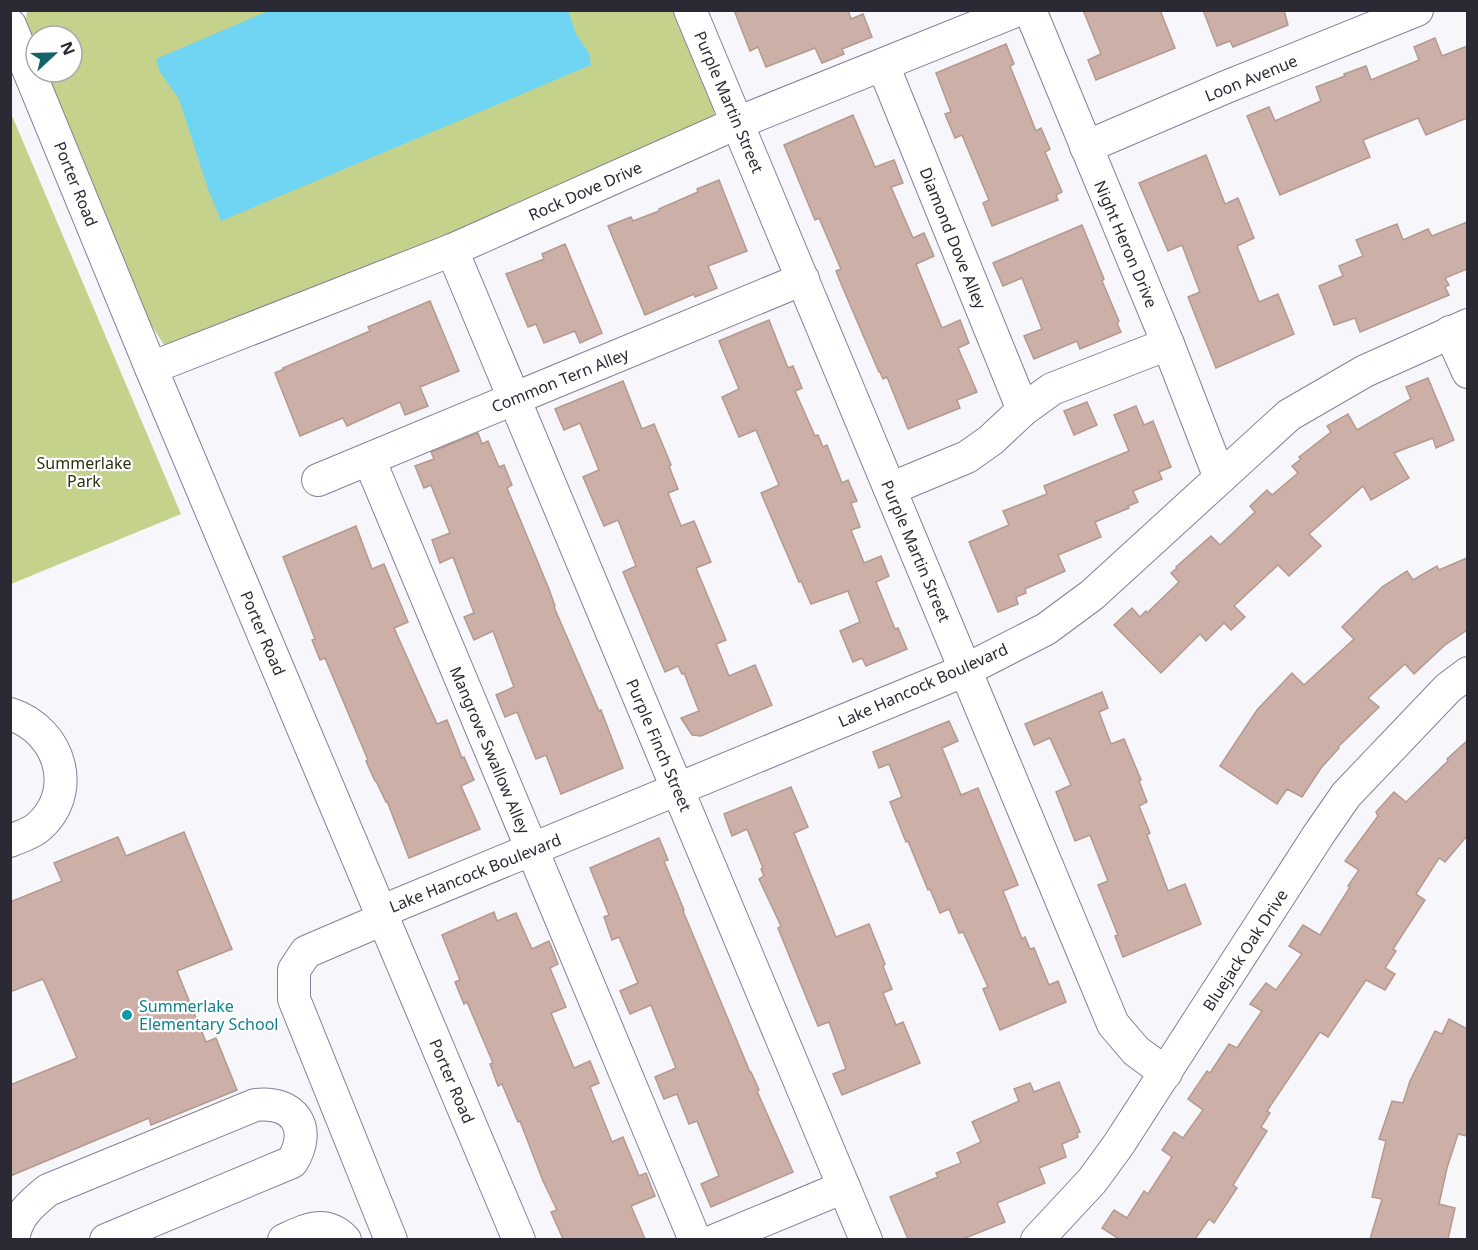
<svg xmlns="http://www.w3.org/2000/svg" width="1478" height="1250" viewBox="0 0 1478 1250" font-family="'Noto Sans',sans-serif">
<rect width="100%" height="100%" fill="#f7f6fb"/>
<!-- green -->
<g fill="#c4d28b">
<path d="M28,10L675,11L714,106V116L698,129L184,347L164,345L150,323L46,72H72V36H36V49C31,36 22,23 28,10Z"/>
<path d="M10,111L181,514L11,584H10Z"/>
</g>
<!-- water -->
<path fill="#70d5f2" d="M568,10L576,34L589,53L591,65L221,221L208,189L179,99L160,72L156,59L268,11Z"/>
<!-- building -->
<g fill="#ccb0a7" stroke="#b4998f" stroke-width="1.5">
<path d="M734,10H848L851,19L863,14L872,37L842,49L844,54L822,63L815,48L766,67L758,47L750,51Z"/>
<path d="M1083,10H1160L1175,48L1096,80L1088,60L1101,54Z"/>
<path d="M1203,10H1284L1288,25L1233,47L1230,41L1217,46Z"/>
<path d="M1435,38L1442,56L1467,46V118L1426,135L1418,118L1363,140L1370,157L1280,195L1247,116L1269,107L1275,121L1321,101L1316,87L1345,76L1344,74L1366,66L1371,80L1419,60L1414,47Z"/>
<path d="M1006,44L1014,64L1010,66L1036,131L1041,128L1050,149L1045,152L1062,192L1056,195L1058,200L992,226L983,203L989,200L962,135L955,138L945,114L951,112L936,73Z"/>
<path d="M853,115L875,167L894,160L903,183L891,187L913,238L924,233L934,256L916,264L942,328L960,320L969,343L958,348L977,392L957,400L960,408L908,429L887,377L883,379L880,372H879L842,286L836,271L841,269L819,218L815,220L784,145Z"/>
<path d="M1206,155L1225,204L1238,198L1254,238L1237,246L1259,302L1278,294L1294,334L1216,368L1188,297L1200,292L1182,245L1168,251L1139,183Z"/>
<path d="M719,180L747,251L708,266L717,288L695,297L694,294L645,315L608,226L631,217L633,221L659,211V209L698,192L697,189Z"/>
<path d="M1467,222V269L1445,278L1449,285L1445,287L1449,295L1360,332L1355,318L1334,325L1319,286L1343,276L1339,266L1363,256L1356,240L1397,224L1403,240L1428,229L1432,236Z"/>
<path d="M1082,225L1104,279L1102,281L1119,321L1117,323L1121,332L1080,349L1077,341L1034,359L1024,336L1042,329L1022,278L1003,286L993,263Z"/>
<path d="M565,244L602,333L580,343L575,331L544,343L536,324L528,327L506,274L544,259L542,254Z"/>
<path d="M430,301L459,371L420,387L428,406L405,415L400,402L347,426L343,418L300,436L275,373L284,369L283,368L370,331L368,327Z"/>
<path d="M769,320L788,368L793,366L802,388L795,391L815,436L818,435L823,447L827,445L842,483L848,480L857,501L851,503L860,527L851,530L864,563L881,556L889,576L876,582L895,629L898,628L907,649L866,666L862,658L853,662L840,631L860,622L848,591L811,604L801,581L799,582L761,493L779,485L756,430L739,437L722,397L739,389L719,341Z"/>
<path d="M1428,378L1454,440L1436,448L1433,438L1394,453L1409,478L1371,500L1363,486L1309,534L1321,546L1289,576L1278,565L1234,606L1245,617L1231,630L1224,623L1206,641L1200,634L1161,673L1114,625L1132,608L1140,617L1146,611L1147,613L1179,582L1171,573L1177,568L1176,567L1211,536L1220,545L1255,512L1250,506L1267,490L1272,495L1298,473L1292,466L1301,459L1299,457L1331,432L1327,426L1348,414L1357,430L1411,399L1406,387Z"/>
<path d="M623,381L642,429L654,424L671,465L669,466L678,489L668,493L681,526L694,521L711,562L696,568L726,640L716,644L729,676L755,665L772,705L701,736L692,735L681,718L699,711L684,673L682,674L678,666L665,672L623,572L636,566L618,520L604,526L583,477L599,470L580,423L564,430L555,409Z"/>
<path d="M1087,402L1097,425L1074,435L1064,411Z"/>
<path d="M1136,406L1144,425L1153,421L1171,467L1159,472L1162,479L1133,491L1138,502L1128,506L1129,508L1095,522L1101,537L1058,555L1065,571L1025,589L1026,593L1016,597L1018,604L998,612L969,542L1009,525L1003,511L1047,494L1044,486L1129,451L1114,415Z"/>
<path d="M478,433L482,444L488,441L499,467L504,465L512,485L507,488L549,589L555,606L554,607L599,711L601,710L623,768L561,794L546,755L536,759L517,712L505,717L496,695L514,687L493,631L474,640L464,617L474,613L453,557L440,563L432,540L450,533L431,485L424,488L415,466L434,459L431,452Z"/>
<path d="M356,526L372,569L384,564L408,622L394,628L437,724L447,720L462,758L464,757L474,780L461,786L480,829L409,858L387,801L386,802L376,781H375L366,761L368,760L325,658L320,660L312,640L315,639L283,557Z"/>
<path d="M1467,558V630L1445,645L1414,674L1405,664L1368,698L1379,707L1338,747L1339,748L1321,768L1302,797L1287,789L1277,804L1220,766L1257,710L1292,673L1304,685L1354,639L1342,627L1382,587L1407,571L1413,580L1437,566L1439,570Z"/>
<path d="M1102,692L1108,708L1099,712L1111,744L1124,739L1141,780L1139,781L1147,802L1139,806L1150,833L1147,835L1168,891L1185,884L1201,924L1123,957L1115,936L1118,935L1098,885L1108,881L1090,835L1075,841L1056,792L1071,785L1050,738L1034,745L1025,724Z"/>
<path d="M949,721L958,741L942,748L961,795L978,788L1018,885L1003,891L1022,939L1025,937L1030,949L1034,948L1049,985L1058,981L1066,1002L1000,1030L983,989L988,987L963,932L959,933L949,909L940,913L930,889L928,890L908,841L906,842L890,802L902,797L889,764L879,768L873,752Z"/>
<path d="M1467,741V836L1445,862L1439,858L1416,894L1425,900L1393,949L1396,951L1385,968L1395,974L1385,990L1366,980L1328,1037L1320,1032L1267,1111L1270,1113L1261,1127L1267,1131L1233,1185L1237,1188L1214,1223L1209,1219L1195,1239H1119L1102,1228L1114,1210L1127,1218L1144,1191L1148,1194L1172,1157L1162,1150L1174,1132L1183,1138L1203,1110L1188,1099L1207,1071L1210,1073L1229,1044L1237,1048L1262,1011L1250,1004L1266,983L1276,990L1302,954L1289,946L1303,925L1320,935L1350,887L1348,886L1359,870L1345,861L1378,816L1376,812L1394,792L1406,802L1448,761L1447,759Z"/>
<path d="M791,787L808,827L794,833L836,937L869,924L885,964L883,966L892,989L883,993L896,1025L903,1022L920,1063L842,1095L833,1074L846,1069L829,1022L818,1026L778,928L781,926L759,879L764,876L761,869L763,868L747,829L732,836L724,814Z"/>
<path d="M184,832L232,949L177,971L206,1042L216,1038L237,1090L151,1125L149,1118L10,1176V1085L77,1058L43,979L10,992V902L62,881L54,863L118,837L126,856Z"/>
<path d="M659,838L668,860L664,861L684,910L683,911L750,1072H751L759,1090L757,1091L793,1172L711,1207L701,1184L719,1176L697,1121L689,1124L677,1094L664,1099L655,1077L676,1068L651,1005L630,1014L620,991L638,983L619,937L612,940L604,917L609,915L590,868Z"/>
<path d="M494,912L497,921L516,913L532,949L549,941L558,964L550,968L566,1007L551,1013L574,1068L590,1061L599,1083L590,1087L612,1142L623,1137L639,1176L646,1173L655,1196L631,1206L645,1239H563L551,1212L557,1210L543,1181L520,1121L518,1122L502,1084L498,1086L490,1064L493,1063L467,1002L464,1004L455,982L460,980L442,935Z"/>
<path d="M1449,1019L1467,1029V1136L1458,1134L1447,1168L1439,1204L1455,1208L1448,1239H1370L1382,1199L1372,1197L1386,1141L1379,1139L1392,1101L1403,1103L1410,1081L1435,1031L1442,1034Z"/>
<path d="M1059,1082L1080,1132L1077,1133L1078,1137L1062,1144L1066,1157L1039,1168L1045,1183L997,1203L1005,1222L963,1239H908L890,1197L938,1177L936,1173L961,1163L957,1153L981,1142L972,1122L1019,1101L1014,1089L1030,1083L1034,1092Z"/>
</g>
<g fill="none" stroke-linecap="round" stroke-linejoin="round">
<!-- minor casing -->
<g stroke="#848097" stroke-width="34">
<g id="minor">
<path d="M690,10L1113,1024L1136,1051L1166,1073"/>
<path d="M1030,10L1168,344L1220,478"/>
<path d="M10,25L151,368L519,1240"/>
<path d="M883,65L1023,410"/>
<path d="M1086,147L1226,87L1417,10"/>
<path d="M452,250L866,1240"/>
<path d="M1450,332L1468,372"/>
<path d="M151,368L452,250L737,123L1018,10"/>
<path d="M369,459L695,1240"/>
<path d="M318,480L803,279"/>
<path d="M890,489L967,457L991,440L1023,410L1052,389L1168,344"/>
<path d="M10,714C61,730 80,794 36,829C29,834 19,837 10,841"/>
<path d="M380,912L966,670L1046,629L1092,595L1289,415L1365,371L1468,325"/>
<path d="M383,919L306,952L294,970V999L391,1240"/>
<path d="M13,1240C16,1216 31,1204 48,1190L255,1105C294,1100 313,1128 292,1162L106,1240"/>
<path d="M284,1240C306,1230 325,1219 345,1240"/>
<path d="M716,1240L844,1187"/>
<path d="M1037,1240L1092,1181L1119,1144L1319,834L1346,795L1448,688L1468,673"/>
</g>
</g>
<!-- minor -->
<use href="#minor" stroke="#fff" stroke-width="32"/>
</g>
<!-- markers -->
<circle fill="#0f9aa8" stroke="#fff" stroke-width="2" cx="127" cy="1015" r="6"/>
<g text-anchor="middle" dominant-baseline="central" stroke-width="4.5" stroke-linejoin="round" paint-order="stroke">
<!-- street labels -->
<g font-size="16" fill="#2b2933" stroke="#fff">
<text transform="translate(1251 78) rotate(-22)">Loon Avenue</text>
<text transform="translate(729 102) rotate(67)">Purple Martin Street</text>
<text transform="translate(76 184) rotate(68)">Porter Road</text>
<text transform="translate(585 191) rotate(-24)">Rock Dove Drive</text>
<text transform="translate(953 238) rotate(68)">Diamond Dove Alley</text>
<text transform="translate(1126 244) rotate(67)">Night Heron Drive</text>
<text transform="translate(560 380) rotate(-22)">Common Tern Alley</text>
<text transform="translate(916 551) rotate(67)">Purple Martin Street</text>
<text transform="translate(263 633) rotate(67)">Porter Road</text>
<text transform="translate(923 685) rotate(-24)">Lake Hancock Boulevard</text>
<text transform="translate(659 745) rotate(67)">Purple Finch Street</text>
<text transform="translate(490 750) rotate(67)">Mangrove Swallow Alley</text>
<text transform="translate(475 873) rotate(-22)">Lake Hancock Boulevard</text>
<text transform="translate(1245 950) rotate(-57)">Bluejack Oak Drive</text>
<text transform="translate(452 1081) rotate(67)">Porter Road</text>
</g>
<!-- park labels -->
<g font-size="16" fill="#2b300f" stroke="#fff">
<text x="84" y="463">Summerlake<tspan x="84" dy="18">Park</tspan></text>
</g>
<!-- culture labels -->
<g font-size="16" fill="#0d838f" stroke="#fff" text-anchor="start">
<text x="139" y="1006">Summerlake<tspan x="139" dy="18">Elementary School</tspan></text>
</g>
</g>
<!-- border -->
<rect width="1478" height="1250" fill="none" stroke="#2b2933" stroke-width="24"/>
<!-- north arrow -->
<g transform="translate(54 54) rotate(68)"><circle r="28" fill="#ffffff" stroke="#aaa9ad" stroke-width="1.5"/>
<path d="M0-4.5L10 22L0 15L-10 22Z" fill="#146467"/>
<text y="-9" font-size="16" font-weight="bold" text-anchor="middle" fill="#2b2933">N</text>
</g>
</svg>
